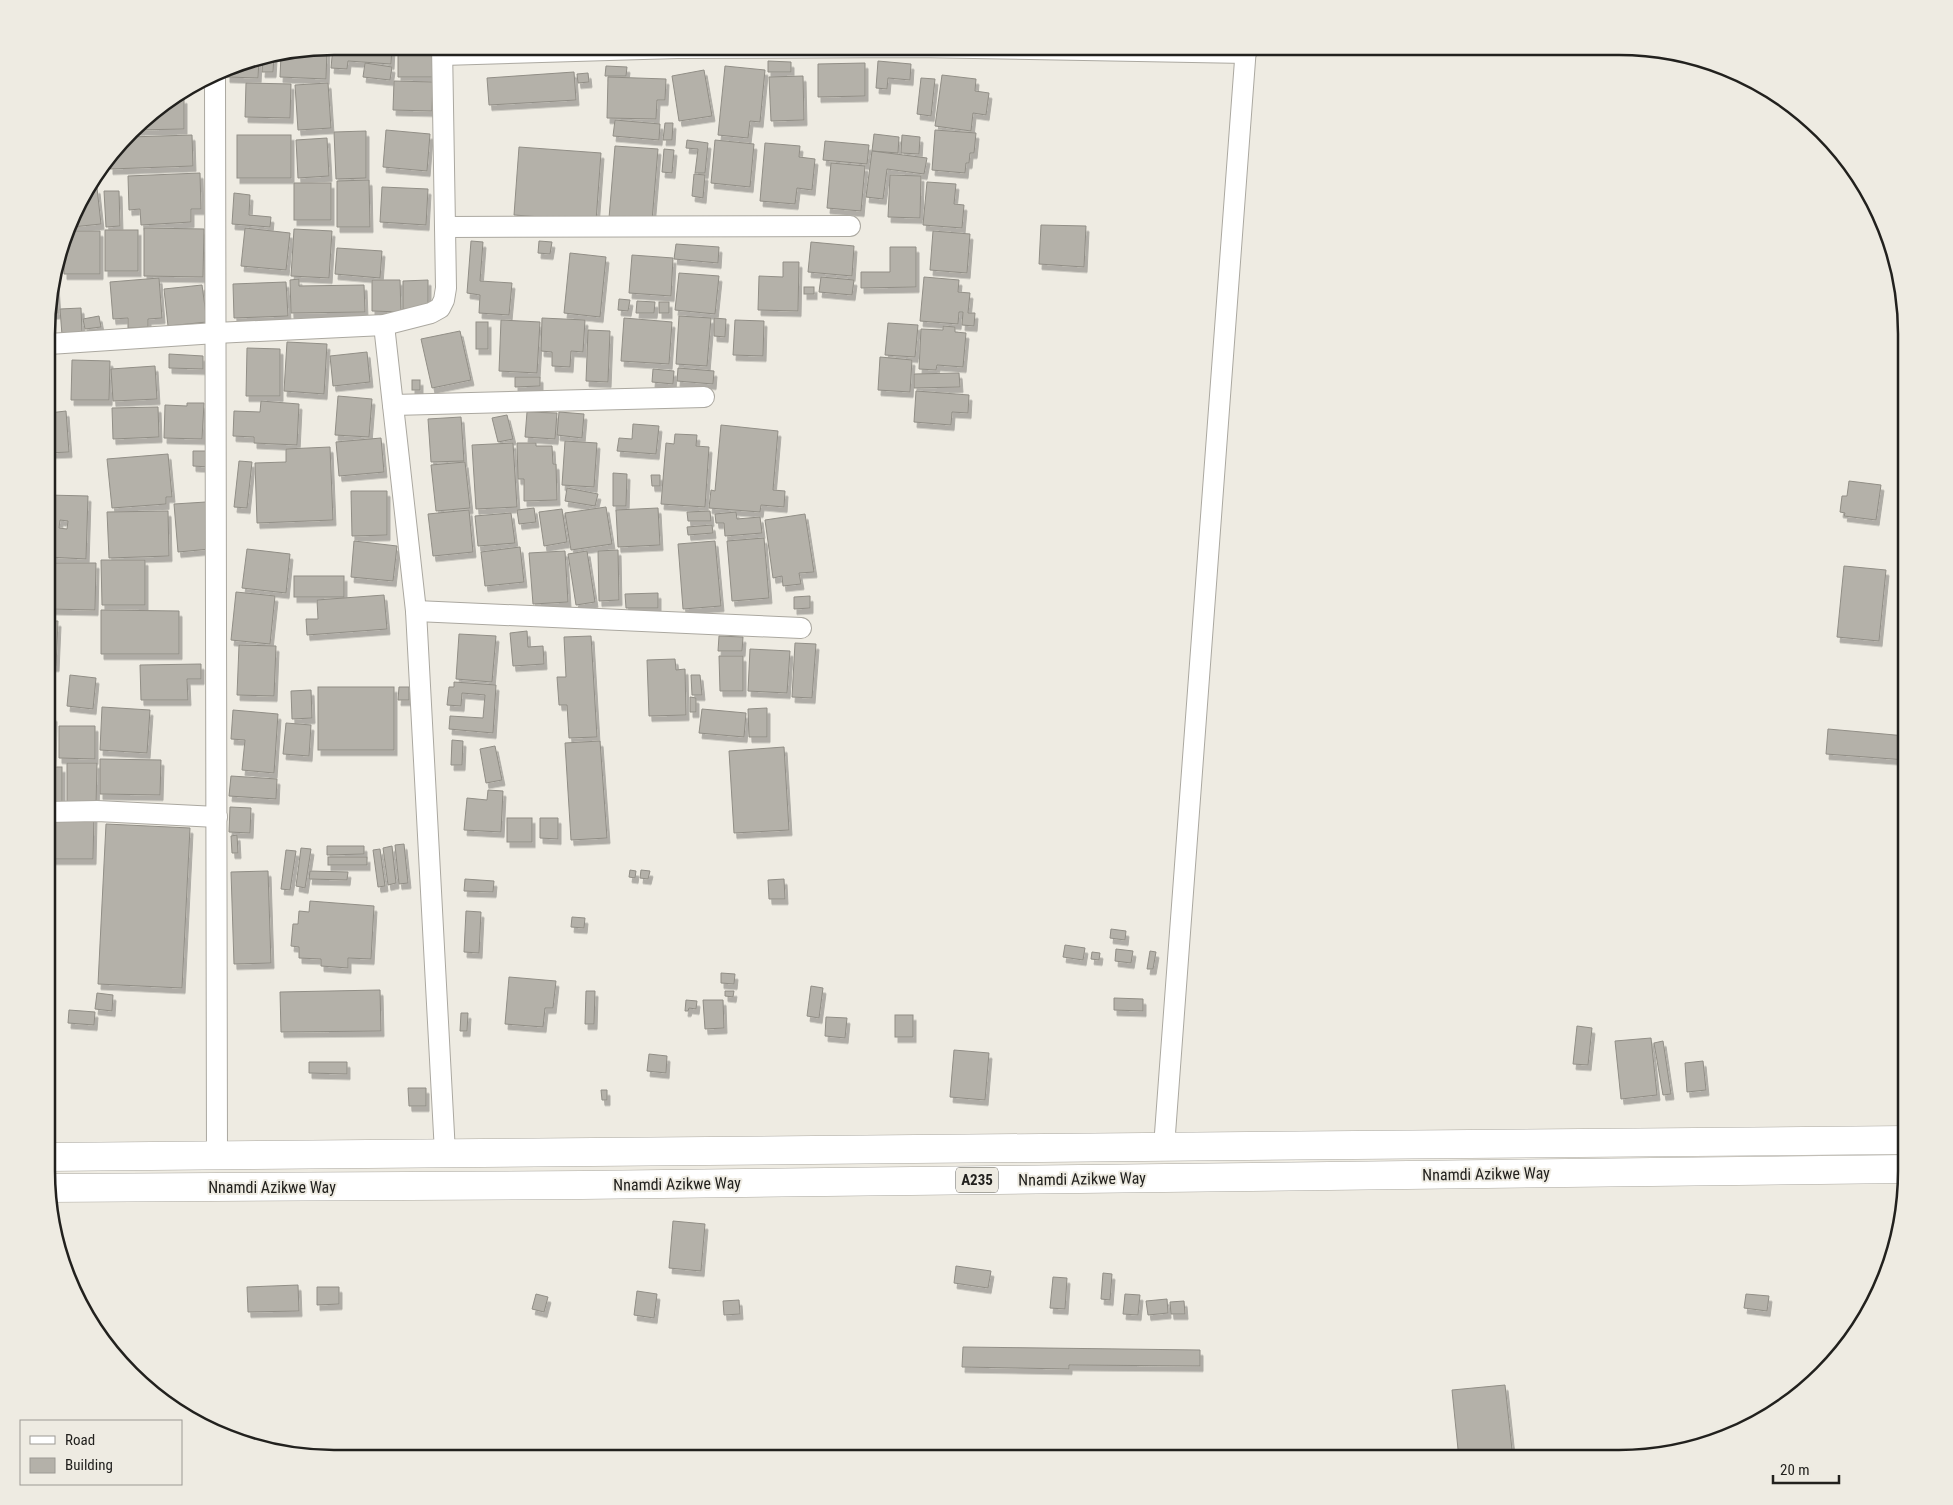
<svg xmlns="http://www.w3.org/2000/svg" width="1953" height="1505" viewBox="0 0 1953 1505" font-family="'Roboto Condensed',sans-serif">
<defs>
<filter id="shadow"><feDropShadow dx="3" dy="5.5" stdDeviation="0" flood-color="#0004"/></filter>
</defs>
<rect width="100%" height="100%" fill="#eeebe2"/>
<!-- building -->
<g fill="#b4b1a9" stroke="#918e86" fill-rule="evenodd" filter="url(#shadow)">
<path d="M333,46H392L391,64L348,61L347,69L331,68Z"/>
<path d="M398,46H435L434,77H398Z"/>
<path d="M320,49H327L326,79L280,77L281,55Z"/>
<path d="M274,56L273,72H262L263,58Z"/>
<path d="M259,59L258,78L227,77V70L241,62Z"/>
<path d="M768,61L791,62V72H768Z"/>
<path d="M878,61L911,64L910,80L888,78L887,89L876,88Z"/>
<path d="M365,63L392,67L390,80L363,77Z"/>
<path d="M865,63V96L818,97V64Z"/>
<path d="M606,66L627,67L626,76H605Z"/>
<path d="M725,66L765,70L760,122L750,121L748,138L718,135Z"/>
<path d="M704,70L712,116L679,121L672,76Z"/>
<path d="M574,72L576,100L489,105L487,78Z"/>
<path d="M588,73L589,82L578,83L577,74Z"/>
<path d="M942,75L976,79L975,91L989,93L986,115L973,113L971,131L935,126Z"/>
<path d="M803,76L804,120L771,121L769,77Z"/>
<path d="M608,77L666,79L665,100H657L656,119L607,118Z"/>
<path d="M921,78L935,79L931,116L917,114Z"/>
<path d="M394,81L433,82L432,111L393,110Z"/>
<path d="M246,83L291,84L290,118L245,117Z"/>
<path d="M328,83L331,128L298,130L295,85Z"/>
<path d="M184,98V129L134,130L144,117L177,99Z"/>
<path d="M615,120L660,124L659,140L613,136Z"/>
<path d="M665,123H673L672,140H663Z"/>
<path d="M386,130L430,134L427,171L383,167Z"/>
<path d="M935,130L976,133L974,153H970L969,163H966L965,173L932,170Z"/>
<path d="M366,131V178L336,179L334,132Z"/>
<path d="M874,134L899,137L898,153L872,151Z"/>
<path d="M192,135L193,166L110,169V159L129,137Z"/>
<rect x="237" y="135" width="54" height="43"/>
<path d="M902,135L920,137L919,154L901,153Z"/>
<path d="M327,138L329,176L298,178L296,140Z"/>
<path d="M687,140L708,143L705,173H695L698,149L686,148Z"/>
<path d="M715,140L754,144L750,187L711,183Z"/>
<path d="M825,141L869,145L867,164L823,160Z"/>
<path d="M765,143L800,146L799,157L815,159L812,190L797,188L795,204L760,201Z"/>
<path d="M615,146L658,149L652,221L609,218Z"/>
<path d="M519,147L601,153L596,221L514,215Z"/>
<path d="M664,149L674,150L672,173L662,172Z"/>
<path d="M872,151L927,158L924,174L887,169L883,199L866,197Z"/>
<path d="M831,163L865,166L861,211L827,208Z"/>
<path d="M200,173L201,209H191V222L141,225L140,209L129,210L128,176Z"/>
<path d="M694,174L705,175L703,198L692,196Z"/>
<path d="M890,175L921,176L920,218L888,217Z"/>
<path d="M369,180L370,227H337V181Z"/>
<path d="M927,182L956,184L954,204L964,205L962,228L923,225Z"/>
<rect x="294" y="183" width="37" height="37"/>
<path d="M382,187L428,189L426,225L380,222Z"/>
<path d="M97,188L101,224L72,227L85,190Z"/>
<path d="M104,191H119L120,226L106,227Z"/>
<path d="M234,193L250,195L249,215L271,217L270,227L232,224Z"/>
<path d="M1041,225L1086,226L1084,267L1039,264Z"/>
<path d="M144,228L204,229L203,277L144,276Z"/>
<path d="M245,228L290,233L286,270L241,266Z"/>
<path d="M294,229L332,231L329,278L291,276Z"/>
<rect x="105" y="230" width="33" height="41"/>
<path d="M71,231H100V274H64V252Z"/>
<path d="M933,231L970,234L967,273L930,270Z"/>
<path d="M471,241L483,242L480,281L512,283L509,315L479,313L480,295L467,293Z"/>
<path d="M539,241L552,242L550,254L538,253Z"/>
<path d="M811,242L854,246L852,276L808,272Z"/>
<path d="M676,244L719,247L718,263L674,259Z"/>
<path d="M890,247H916V287L861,288V272H890Z"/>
<path d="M337,248L382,251L380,278L335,274Z"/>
<path d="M570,253L606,257L600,317L564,313Z"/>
<path d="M632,255L673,258L671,296L629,293Z"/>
<path d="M783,262H799L798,311L758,310L759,276L783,277Z"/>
<path d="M679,273L719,276L715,314L675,310Z"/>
<path d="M821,277L854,280L852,295L819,292Z"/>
<path d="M924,277L959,280L958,292L970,293L968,313H975L974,326L962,325L963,312H959L958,324L920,321Z"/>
<path d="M159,278L162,318L148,319V327L128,328V318L113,319L110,282Z"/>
<path d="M299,279V286L364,285L365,312L291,313L290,280Z"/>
<path d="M372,280H400L401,312L372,311Z"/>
<path d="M428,280V309H403V281Z"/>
<path d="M54,281H56L58,313L49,314V296Z"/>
<path d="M286,282L288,316L234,318L233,284Z"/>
<path d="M202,285L207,322L168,326L164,289Z"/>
<rect x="804" y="287" width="10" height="7"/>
<path d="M619,299L630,300L628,311L618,310Z"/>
<path d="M637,301L655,302L654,313H636Z"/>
<rect x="659" y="302" width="10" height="11"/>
<path d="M81,308L82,333L62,335L60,309Z"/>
<path d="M99,316L101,327L85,329L83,319Z"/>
<path d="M679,316L711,318L707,366L676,364Z"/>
<path d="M542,318L585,320L583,352L571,351L570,367L552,366V352L541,351Z"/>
<path d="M624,318L672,322L669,364L621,361Z"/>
<path d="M714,318L726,319L725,337L714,336Z"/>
<path d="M501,320L540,322L537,373L499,371Z"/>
<path d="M735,320L764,321L763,356L733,355Z"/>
<rect x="476" y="322" width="12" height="27"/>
<path d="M888,323L918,325L915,357L885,355Z"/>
<path d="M943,326L955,327V332L966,333L963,367L937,365L936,370L919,369L921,329L943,330Z"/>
<path d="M588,330L610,331L608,382L586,381Z"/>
<path d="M460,331L471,380L432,388L421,339Z"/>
<path d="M287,342L327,344L324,394L284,391Z"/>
<path d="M247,348L280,349V396H246Z"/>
<path d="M367,352L370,382L333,386L330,356Z"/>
<path d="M169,354L203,356V369L169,368Z"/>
<path d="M880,357L912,360L910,392L878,390Z"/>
<path d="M72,360L110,361L109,400H71Z"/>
<path d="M155,366L157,399L113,401L111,369Z"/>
<path d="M678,368L714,371L713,384L677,381Z"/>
<path d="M653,369L674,371L673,384L652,382Z"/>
<path d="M959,373L960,387L914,388V374Z"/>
<path d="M515,377H540V386L515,387Z"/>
<rect x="412" y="380" width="8" height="10"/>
<path d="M916,391L969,395L968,413L952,412L951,425L914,422Z"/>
<path d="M338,396L372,399L369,437L335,435Z"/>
<path d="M261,401L299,404L297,445L254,443V437L233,436L234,411L260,412Z"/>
<path d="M187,403H204L202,439L164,438L165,405L187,406Z"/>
<path d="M158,407L159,437L113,439L112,408Z"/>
<path d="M66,411L69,452L48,453L49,413Z"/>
<path d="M527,412L557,413L555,439L525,437Z"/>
<path d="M559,412L584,414L582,438L557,435Z"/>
<path d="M507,415L513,439L498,442L492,418Z"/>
<path d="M461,417L464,461L431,462L428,419Z"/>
<path d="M633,424L659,426L656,454L617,451L619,438L632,439Z"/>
<path d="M721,425L778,431L773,490L785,491L784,507L761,505L760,512L709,508L711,490L715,491Z"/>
<path d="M1904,429H1907V459L1901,458Z"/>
<path d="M675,434L697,435L696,446L709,447L705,507L661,504L666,443L674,444Z"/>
<path d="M381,438L384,472L339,476L336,442Z"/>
<path d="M565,441L597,443L594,487L562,485Z"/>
<path d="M513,443L517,507L476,509L472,445Z"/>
<path d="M517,443H536V446H552L553,464H556L557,500L524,501V479H518Z"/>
<path d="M330,447L333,520L257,523L255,463L286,462V449Z"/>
<path d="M193,451H210L209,467L193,466Z"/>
<path d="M168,454L172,497H166V504L112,508L107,459Z"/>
<path d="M239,461L252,462L247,508L234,507Z"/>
<path d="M465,462L470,508L436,511L431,465Z"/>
<path d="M613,473L627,474L626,506H613Z"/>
<path d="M651,475H660V486H652Z"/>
<path d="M1849,481L1881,485L1876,520L1844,516L1845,513L1840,512L1842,496H1847Z"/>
<path d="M567,488L598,494L595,506L565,501Z"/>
<path d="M351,491H387V535L352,536Z"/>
<path d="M48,495L88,496L86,559L48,557ZM60,520L68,521L67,529L59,528Z"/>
<path d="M206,502L210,549L178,552L174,504Z"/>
<path d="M606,507L612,544L571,550L565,513Z"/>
<path d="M534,508L536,522L519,524L517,510Z"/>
<path d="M658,508L660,545L618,547L616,510Z"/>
<path d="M562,509L567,542L544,546L539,512Z"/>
<path d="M469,510L473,552L433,556L428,514Z"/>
<path d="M168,511L169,556L109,558L107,512Z"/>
<path d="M710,511L711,521H688L687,512Z"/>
<path d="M736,512L737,519L760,517L762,533L725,536L724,523H716L715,514Z"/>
<path d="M511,513L515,543L478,546L475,516Z"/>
<path d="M805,514L814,572L799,573L801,584L783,586L782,576L773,578L765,520Z"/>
<path d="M712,525L713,533L688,535L687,527Z"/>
<path d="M764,538L769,598L732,601L727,541Z"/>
<path d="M354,541L397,546L393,581L351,577Z"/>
<path d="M715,541L721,606L683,609L678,544Z"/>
<path d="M520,547L524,582L485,586L481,552Z"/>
<path d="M247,549L290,554L286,593L242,588Z"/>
<path d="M618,550L619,600L599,601L598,551Z"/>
<path d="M565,551L568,602L533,604L529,553Z"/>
<path d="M587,551L595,602L576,605L568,554Z"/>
<path d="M101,560H145V605H102Z"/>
<path d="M48,563H96L95,610L48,609Z"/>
<path d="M1844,566L1886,570L1879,641L1837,637Z"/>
<rect x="294" y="576" width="50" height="21"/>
<path d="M236,592L275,596L270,644L231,640Z"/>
<path d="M658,593V608H626L625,594Z"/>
<path d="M384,595L387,629L307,635L306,619H318L317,600Z"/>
<path d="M810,596V608L794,609V597Z"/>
<path d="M101,610L179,611V654H101Z"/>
<path d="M48,621H58L56,666H48Z"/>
<path d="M527,631L528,647L543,646L544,664L513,666L510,633Z"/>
<path d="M459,634L496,636L492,682L456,679Z"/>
<path d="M591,636L597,737L569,738L567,705H559L557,677H566L564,637Z"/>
<path d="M719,636L743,637L742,651H718Z"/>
<path d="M795,643L816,644L812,698L792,697Z"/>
<path d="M239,645L276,646L274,696L237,695Z"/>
<path d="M750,649L790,651L787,693L748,691Z"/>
<path d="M719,656H743V691H720Z"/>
<path d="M675,659L676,670L685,669L686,715L649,716L647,660Z"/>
<path d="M201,664V679H187L188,700H141L140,665Z"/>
<path d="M70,675L96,678L93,709L67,706Z"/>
<path d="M691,675H700L702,695H692Z"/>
<path d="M454,682L496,685L493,733L449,729L450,716L483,718L485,695L462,693L461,706L447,705L449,687H454Z"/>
<rect x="318" y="687" width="76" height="63"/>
<path d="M399,687H409V700H398Z"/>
<path d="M311,690L312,718L292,719L291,691Z"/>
<path d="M690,697L696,698V712H690Z"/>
<path d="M102,707L150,710L147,753L100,750Z"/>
<path d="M767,708V737H749L748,709Z"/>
<path d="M702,709L746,713L744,737L699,733Z"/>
<path d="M233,710L278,714L274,773L242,770L245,740L231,739Z"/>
<path d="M48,716H54L53,761L48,760Z"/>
<path d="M286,723L311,725L309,756L283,754Z"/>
<path d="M59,726H95V759L59,758Z"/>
<path d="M1828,729L1906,736V760L1826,754Z"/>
<path d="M452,740L463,741L462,765H451Z"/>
<path d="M600,741L607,838L571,840L565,743Z"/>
<path d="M495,746L502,780L486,783L480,749Z"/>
<path d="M784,747L789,830L734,833L729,751Z"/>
<path d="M100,759L161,760L160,795L100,794Z"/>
<path d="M67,763H97L96,807L67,806Z"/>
<rect x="48" y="767" width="14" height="39"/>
<path d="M231,776L277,779L276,799L229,796Z"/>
<path d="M488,790L503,791L501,832L464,830L467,798L487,800Z"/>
<path d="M230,807L251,808L250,833L229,832Z"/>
<path d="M48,813L94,814L93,859H48Z"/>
<rect x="507" y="818" width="25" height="24"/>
<path d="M540,818H558V839L540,838Z"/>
<path d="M106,824L190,828L182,988L98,984Z"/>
<path d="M237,835L238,853H232L231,836Z"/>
<path d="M404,844L408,883L399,884L395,845Z"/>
<path d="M327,846H364V854L327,855Z"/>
<path d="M392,846L396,883L388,885L383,848Z"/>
<path d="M301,848L311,849L305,888L296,886Z"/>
<path d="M380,849L385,886L378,887L373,850Z"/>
<path d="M286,850L296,851L290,890L281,889Z"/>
<rect x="328" y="857" width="39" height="8"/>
<path d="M630,870L636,871L635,878L629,877Z"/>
<path d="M641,870L650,871L648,879L640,878Z"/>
<path d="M268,871L271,963L234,964L231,872Z"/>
<path d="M310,871L348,872L347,880L309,879Z"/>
<path d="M465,879L494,881L493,892L464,891Z"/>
<path d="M784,879L785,899H769L768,880Z"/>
<path d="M310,901L374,906L371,959L348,958V968L321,966V959L299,958V947L291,946L293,924H298L299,911L309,912Z"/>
<path d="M466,911L481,912L479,953L464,952Z"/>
<path d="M572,917L585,918L584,928L571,927Z"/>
<path d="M1111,929L1126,931L1125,940L1110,938Z"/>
<path d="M1065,945L1085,948L1083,960L1063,957Z"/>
<path d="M1116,949L1133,951L1131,963L1115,961Z"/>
<path d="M1150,951L1156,952L1153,969H1147Z"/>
<path d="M1092,952L1100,953L1099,960L1091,959Z"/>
<path d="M721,973L735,974L734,984L721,983Z"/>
<path d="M509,977L556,981L553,1008H545L543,1027L505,1024Z"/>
<path d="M811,986L823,988L819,1018L807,1016Z"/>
<path d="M380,990L381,1031L281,1032L280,992Z"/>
<path d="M586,991H595L594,1024H585Z"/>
<path d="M725,991H734L733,997L725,996Z"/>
<path d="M97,993L113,995L112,1011L95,1009Z"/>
<path d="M1114,998L1143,999V1011L1114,1010Z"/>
<path d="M686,1000L697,1001L696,1009L689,1008L688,1011H685Z"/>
<path d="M703,1000H723L724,1028L705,1029Z"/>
<path d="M69,1010L95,1012L94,1025L68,1023Z"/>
<path d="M461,1013H468L467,1031H460Z"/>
<rect x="895" y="1015" width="18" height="22"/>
<path d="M826,1017L847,1018L845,1038L825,1036Z"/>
<path d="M1577,1026L1592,1028L1588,1065L1573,1064Z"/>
<path d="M1651,1038L1657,1095L1621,1099L1615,1041Z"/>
<path d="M1663,1041L1671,1094L1663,1095L1654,1043Z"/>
<path d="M954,1050L989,1053L985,1100L950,1097Z"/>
<path d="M649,1054L667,1056L666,1073L647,1071Z"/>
<path d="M1703,1061L1706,1090L1687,1092L1685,1063Z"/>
<path d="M309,1062H347V1074L309,1073Z"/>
<path d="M408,1088H426V1106H409Z"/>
<path d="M601,1090H607V1100H602Z"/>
<path d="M673,1221L705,1224L701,1271L669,1268Z"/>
<path d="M956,1266L991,1271L988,1288L954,1283Z"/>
<path d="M1103,1273L1112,1274L1110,1300L1101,1299Z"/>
<path d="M1053,1277L1067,1278L1065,1309L1050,1308Z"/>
<path d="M298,1285L299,1311L248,1312L247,1287Z"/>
<path d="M317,1287H339V1304L317,1305Z"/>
<path d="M637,1291L657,1294L654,1318L634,1315Z"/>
<path d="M536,1294L548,1297L544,1312L532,1309Z"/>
<path d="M1125,1294L1140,1295L1138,1315L1123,1314Z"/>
<path d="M1746,1294L1769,1296L1767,1311L1744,1308Z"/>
<path d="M1167,1299L1168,1313L1148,1315L1146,1301Z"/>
<path d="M739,1300L740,1314L724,1315L723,1301Z"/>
<path d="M1184,1301L1185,1314H1171L1170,1302Z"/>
<path d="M963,1347L1200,1350V1366L1069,1365V1369L962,1367Z"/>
<path d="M1505,1385L1513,1459H1459L1452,1390Z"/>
</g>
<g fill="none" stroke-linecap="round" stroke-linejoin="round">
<!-- street casing -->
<g stroke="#aba8a0" stroke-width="22">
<g id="street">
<path d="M443,55L677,48L916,47L1246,53"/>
<path d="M215,77L217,1155"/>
<path d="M445,227L850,226"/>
<path d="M384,325L416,611L445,1153"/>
<path d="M49,344L216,333L384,325L431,313L440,308L444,300L446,288L442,46"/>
<path d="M393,405L704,397"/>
<path d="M416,611L801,628"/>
<path d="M48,812L97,811L217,817"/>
<path d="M1164,1147L1246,47"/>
</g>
</g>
<!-- highway casing -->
<g stroke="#aba8a0" stroke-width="29">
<g id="highway">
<path d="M47,1157L1906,1140"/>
<path d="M47,1188L582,1185L1906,1169"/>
</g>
</g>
<!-- street -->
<use href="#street" stroke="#fff" stroke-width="20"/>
<!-- highway -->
<use href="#highway" stroke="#fff" stroke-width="28"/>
</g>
<g text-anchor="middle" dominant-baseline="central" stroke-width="4" stroke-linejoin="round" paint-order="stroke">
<!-- shield labels -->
<rect fill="#eeebe2" stroke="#5f5e59" stroke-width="1" x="956" y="1167.5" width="42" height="25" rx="4"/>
<g font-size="15" font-weight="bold" fill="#22211e">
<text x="977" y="1180">A235</text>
</g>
<!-- street labels -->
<g font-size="16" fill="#22211e" stroke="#eeebe2">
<text transform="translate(1486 1174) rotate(-1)">Nnamdi Azikwe Way</text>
<text transform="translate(1082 1179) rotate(-1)">Nnamdi Azikwe Way</text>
<text transform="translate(677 1184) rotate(-1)">Nnamdi Azikwe Way</text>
<text x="272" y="1187">Nnamdi Azikwe Way</text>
</g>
</g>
<!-- crop -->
<path d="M0 0H1953V1505H0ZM334 55H1619A279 279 0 0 1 1898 334V1171A279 279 0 0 1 1619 1450H334A279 279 0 0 1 55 1171V334A279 279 0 0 1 334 55Z" fill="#eeebe2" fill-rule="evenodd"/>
<path fill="none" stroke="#22211e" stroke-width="2.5" d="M334 55H1619A279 279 0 0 1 1898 334V1171A279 279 0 0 1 1619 1450H334A279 279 0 0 1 55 1171V334A279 279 0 0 1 334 55Z"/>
<!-- legend -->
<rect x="20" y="1420" width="162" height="65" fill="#eeebe2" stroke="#9c9a94"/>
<rect x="30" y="1436" width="25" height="8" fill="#ffffff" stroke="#9c9a94"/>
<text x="65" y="1445" font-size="15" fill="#22211e">Road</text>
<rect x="30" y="1458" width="25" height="15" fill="#b4b1a9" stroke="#9c9a94"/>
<text x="65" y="1470" font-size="15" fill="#22211e">Building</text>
<!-- scale -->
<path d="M1773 1475v8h66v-8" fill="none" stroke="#22211e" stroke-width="2.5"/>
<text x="1780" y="1475" font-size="15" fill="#22211e" stroke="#eeebe2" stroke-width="4" paint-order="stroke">20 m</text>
</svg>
